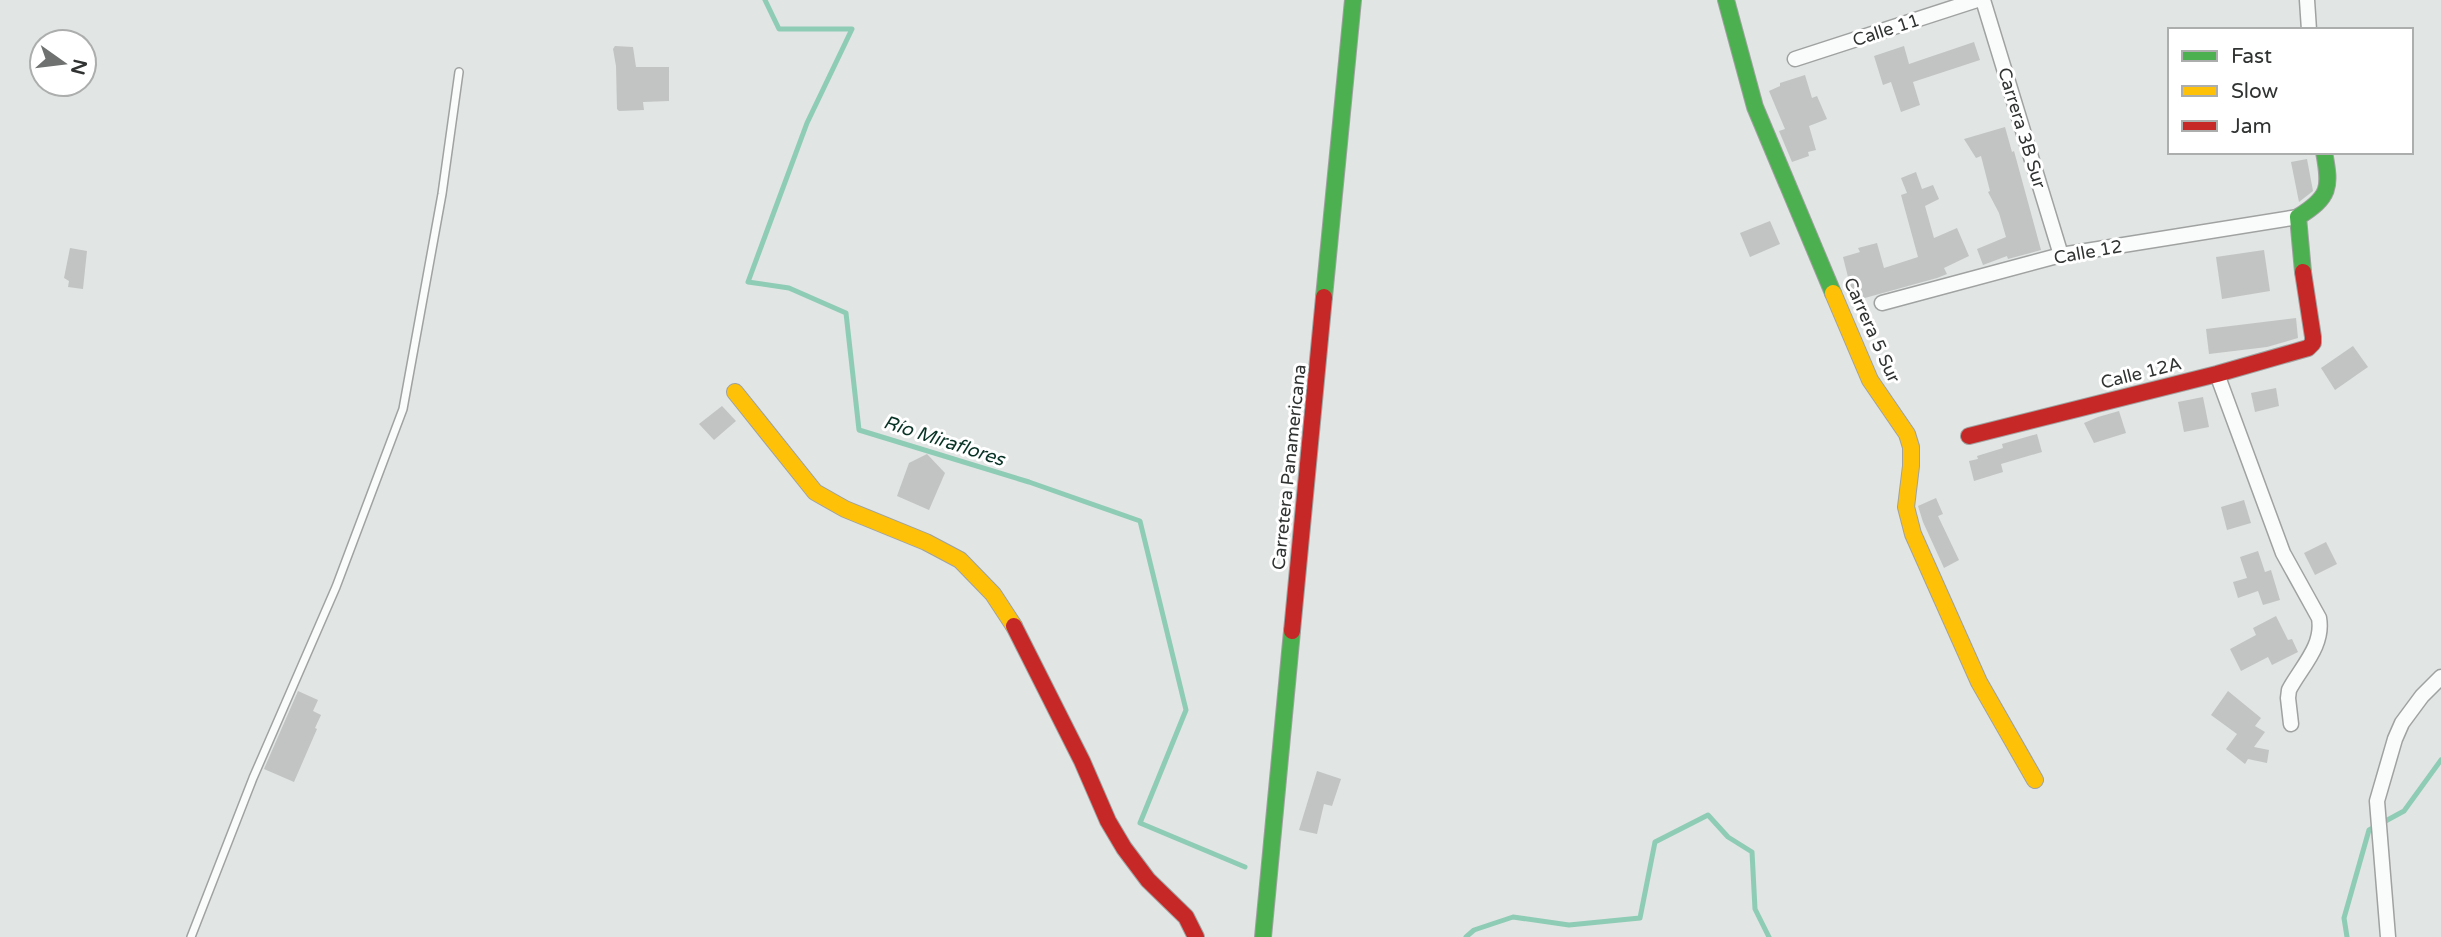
<svg xmlns="http://www.w3.org/2000/svg" width="2441" height="937" viewBox="0 0 2441 937" font-family="'Varela Round',sans-serif">
<rect width="100%" height="100%" fill="#e1e5e3"/>
<g fill="none" stroke-linecap="round" stroke-linejoin="round">
<!-- stream -->
<g stroke="#8eccb6" stroke-width="5">
<path d="M765,0L779,29H852L807,123L748,282L789,288L846,313L859,430L1029,482L1140,521L1186,710L1140,823L1245,867"/>
<path d="M1466,937L1474,930L1513,917L1569,925L1640,918L1655,842L1708,815L1728,837L1752,852L1755,909L1769,937"/>
<path d="M2347,937L2344,918L2369,830L2404,811L2441,760"/>
</g>
</g>
<!-- building -->
<g fill="#c1c4c3">
<path d="M1974,42L1980,60L1913,82L1920,105L1901,112L1891,82L1883,85L1874,56L1904,46L1909,64Z"/>
<path d="M615,46L633,47L636,67H669V101L643,102L644,110L619,111L617,109L616,66L613,49Z"/>
<path d="M1805,75L1812,98L1817,96L1827,119L1809,126L1816,150L1808,152L1809,156L1792,162L1779,131L1785,129L1769,91L1780,86V83Z"/>
<path d="M2005,127L2012,152L2014,151L2041,250L2008,259L2007,256L1983,265L1977,249L2006,237L1999,213L1988,192L1990,191L1981,156L1976,158L1964,139Z"/>
<path d="M2307,159L2313,191L2299,202L2291,162Z"/>
<path d="M1916,172L1922,189L1933,185L1939,199L1925,206L1934,238L1957,228L1969,256L1944,268L1947,274L1937,278L1854,301L1843,257L1860,252L1858,248L1877,243L1884,268L1918,257L1901,195L1907,193L1901,178Z"/>
<path d="M1770,221L1780,244L1750,257L1740,233Z"/>
<path d="M70,248L87,251L83,289L68,287L69,281L64,278Z"/>
<path d="M2264,250L2270,291L2222,299L2216,257Z"/>
<path d="M2296,318L2298,338L2267,347L2209,354L2206,329Z"/>
<path d="M2353,346L2368,367L2335,390L2321,368Z"/>
<path d="M2276,388L2279,406L2255,412L2251,393Z"/>
<path d="M2203,397L2209,427L2184,432L2178,402Z"/>
<path d="M722,406L736,421L714,440L699,424Z"/>
<path d="M2119,411L2126,433L2094,443L2084,423L2098,417Z"/>
<path d="M2037,434L2042,452L2001,464L2003,472L1974,481L1969,461L1978,459L1977,456L2003,448L2002,444Z"/>
<path d="M927,454L945,473L929,510L897,496L909,463Z"/>
<path d="M1936,498L1943,514L1938,516L1959,560L1944,568L1923,522L1918,506Z"/>
<path d="M2244,500L2251,523L2227,530L2221,507Z"/>
<path d="M2326,542L2337,564L2315,575L2304,553Z"/>
<path d="M2258,551L2265,572L2271,570L2280,600L2263,605L2258,591L2238,598L2233,582L2247,578L2240,557Z"/>
<path d="M2276,616L2288,640L2292,639L2298,652L2272,665L2268,657L2241,671L2230,649L2256,635L2253,628Z"/>
<path d="M298,691L318,700L313,711L321,715L315,728L317,729L294,782L264,769Z"/>
<path d="M2228,691L2261,718L2255,726L2265,732L2254,747L2269,750L2267,763L2248,759L2245,764L2226,749L2237,734L2211,715Z"/>
<path d="M1317,771L1341,779L1332,806L1324,804L1317,834L1299,830Z"/>
</g>
<g fill="none" stroke-linecap="round" stroke-linejoin="round">
<!-- lane casing -->
<g stroke="#9fa2a0" stroke-width="10">
<path id="lane" d="M191,937L253,778L336,587L403,409L442,194L459,72"/>
</g>
<!-- street casing -->
<g stroke="#9fa2a0" stroke-width="17">
<g id="street">
<path d="M1983,0L2061,255"/>
<path d="M2307,0L2309,30"/>
<path d="M1795,59L1977,0"/>
<path d="M1882,303L2061,255L2298,217"/>
<path d="M2217,374L2283,553L2319,618C2324,646 2301,667 2289,690L2288,698L2291,724"/>
<path d="M2388,937L2377,801L2395,739L2402,723L2422,696L2441,677"/>
</g>
</g>
<!-- fast casing -->
<g stroke="#9fa2a0" stroke-width="18">
<g id="fast">
<path d="M1726,0L1755,107L1833,293"/>
<path d="M2303,272L2298,217C2330,197 2331,188 2324,152"/>
<path d="M1324,297L1353,0"/>
<path d="M1263,937L1292,631"/>
</g>
</g>
<!-- slow casing -->
<g stroke="#9fa2a0" stroke-width="18">
<g id="slow">
<path d="M1833,293L1870,380L1907,434L1911,447V466L1906,507L1913,534L1979,682L2035,780"/>
<path d="M735,392L815,492L845,509L926,542L960,560L993,594L1014,626"/>
</g>
</g>
<!-- jam casing -->
<g stroke="#9fa2a0" stroke-width="18">
<g id="jam">
<path d="M1969,436L2217,374L2308,348L2313,343V337L2303,272"/>
<path d="M1014,626L1082,761L1108,821L1124,848L1148,880L1186,917L1196,937"/>
<path d="M1292,631L1324,297"/>
</g>
</g>
<!-- lane -->
<use href="#lane" stroke="#fafbfb" stroke-width="7"/>
<!-- street -->
<use href="#street" stroke="#fafbfb" stroke-width="14"/>
<!-- fast -->
<use href="#fast" stroke="#4caf50" stroke-width="16"/>
<!-- slow -->
<use href="#slow" stroke="#ffc107" stroke-width="16"/>
<!-- jam -->
<use href="#jam" stroke="#c62828" stroke-width="16"/>
</g>
<g text-anchor="middle" dominant-baseline="central" stroke-width="6" stroke-linejoin="round" paint-order="stroke">
<!-- street labels -->
<g font-size="18" fill="#303332" stroke="#fff">
<text transform="translate(1886 30) rotate(-18)">Calle 11</text>
<text transform="translate(2022 128) rotate(73)">Carrera 3B Sur</text>
<text transform="translate(2088 252) rotate(-10)">Calle 12</text>
<text transform="translate(1872 330) rotate(66)">Carrera 5 Sur</text>
<text transform="translate(2141 373) rotate(-14)">Calle 12A</text>
<text transform="translate(1289 467) rotate(-84)">Carretera Panamericana</text>
</g>
<!-- water labels -->
<g font-size="19" font-style="italic" fill="#083225" stroke="#fff">
<text transform="translate(944 441) rotate(18)">Río Miraflores</text>
</g>
</g>
<!-- legend -->
<rect x="2168" y="28" width="245" height="126" fill="#ffffff" stroke="#acadad" stroke-width="2"/>
<rect x="2182" y="51" width="35" height="10" fill="#4caf50" stroke="#acadad" stroke-width="2"/>
<text x="2231" y="63" font-size="21" fill="#303332">Fast</text>
<rect x="2182" y="86" width="35" height="10" fill="#ffc107" stroke="#acadad" stroke-width="2"/>
<text x="2231" y="98" font-size="21" fill="#303332">Slow</text>
<rect x="2182" y="121" width="35" height="10" fill="#c62828" stroke="#acadad" stroke-width="2"/>
<text x="2231" y="133" font-size="21" fill="#303332">Jam</text>
<!-- north arrow -->
<g transform="translate(63 63) rotate(104)"><circle r="33" fill="#ffffff" stroke="#acadad" stroke-width="2"/>
<path d="M0-5L12 26L0 18L-12 26Z" fill="#6e7170"/>
<text y="-10" font-size="19" font-weight="bold" text-anchor="middle" fill="#303332">N</text>
</g>
</svg>
